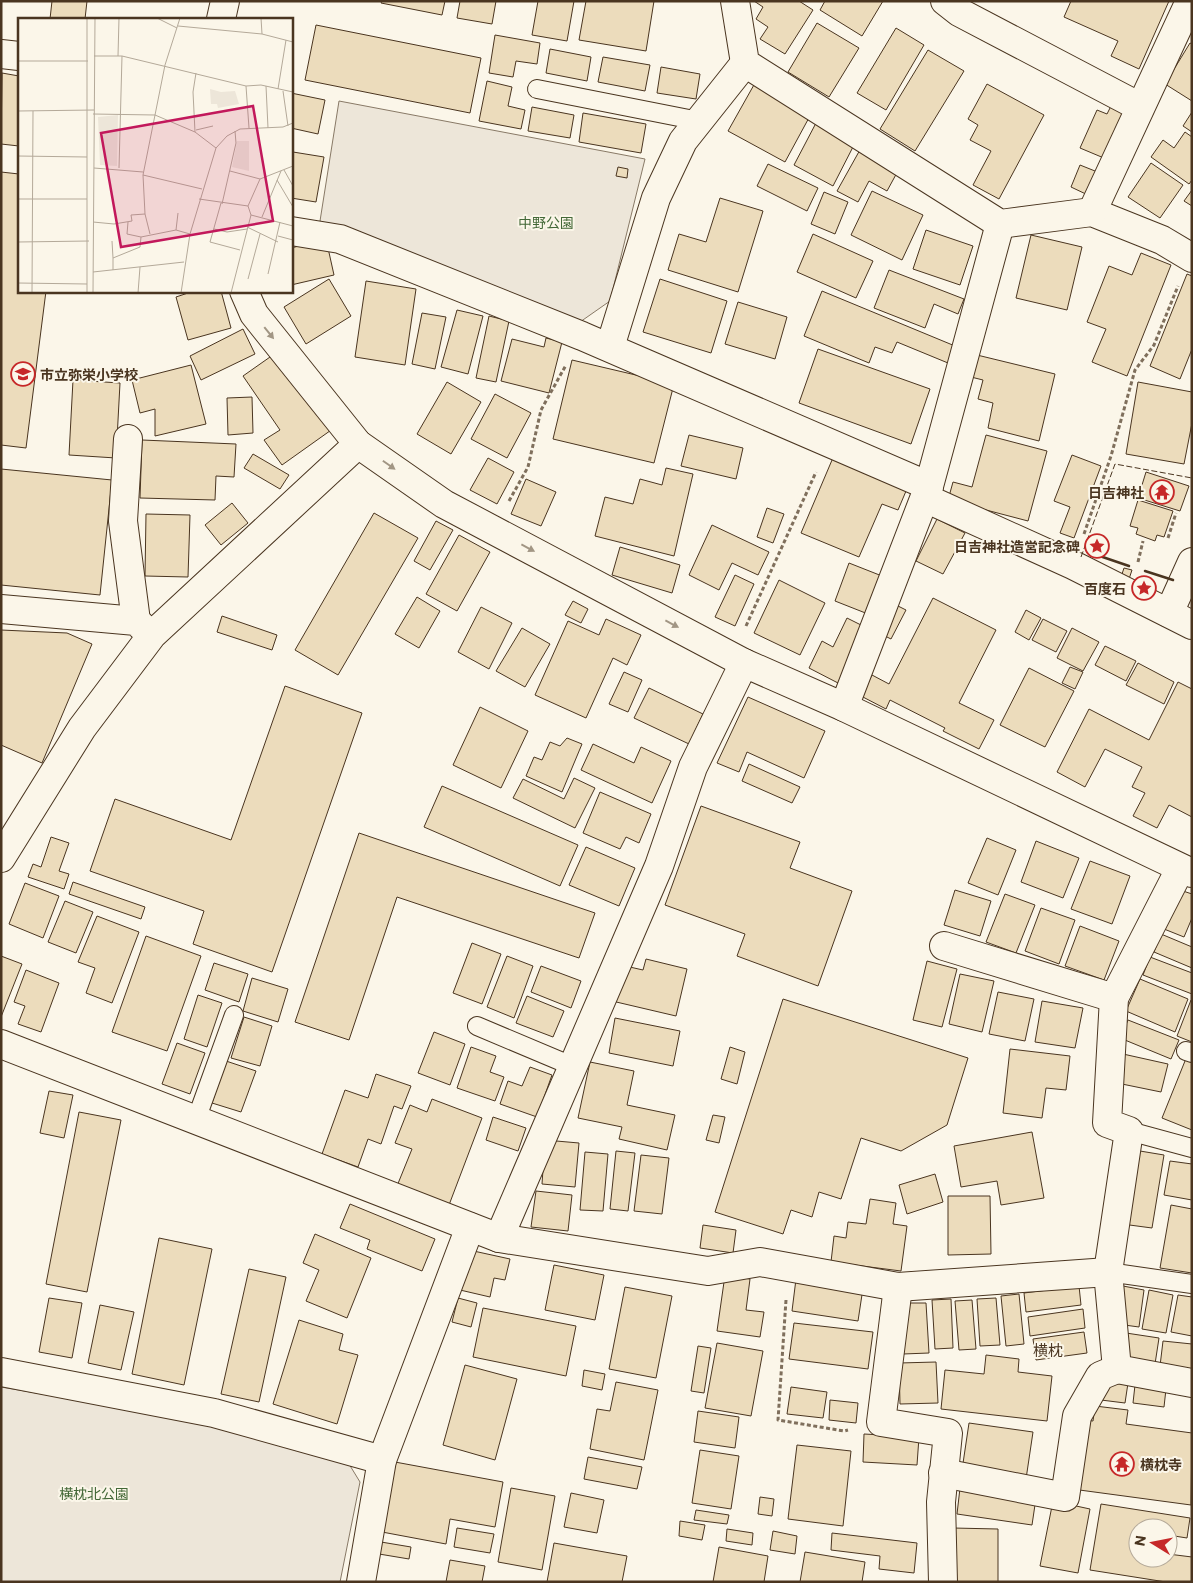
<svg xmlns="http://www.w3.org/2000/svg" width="1193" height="1583" viewBox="0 0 1193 1583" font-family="Commissioner,'Noto Sans JP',sans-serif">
<rect width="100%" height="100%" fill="#fbf6e9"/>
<!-- green -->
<g fill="#ede6d9" stroke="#887966">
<path d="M339,101L645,159L610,301L580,322L320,221Z"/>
<path d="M1,1387L206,1422L349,1464L360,1482L340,1582H1Z"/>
</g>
<!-- building -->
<g fill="#ecdcbc" stroke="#4a3520">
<path d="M52,1H87L85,19H50Z"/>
<path d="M382,1H445L442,15L381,3Z"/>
<path d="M460,1H496L492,24L457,18Z"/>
<path d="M538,1H574L567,41L532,35Z"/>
<path d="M586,1H654L646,51L579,40Z"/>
<path d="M754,1H799L813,10L785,54L760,39L768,27L756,19L763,7Z"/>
<path d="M825,1H883L862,36L820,10Z"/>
<path d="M1071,1H1169L1139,69L1111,56L1118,41L1064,17Z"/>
<path d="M817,23L859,48L829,97L788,72Z"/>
<path d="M316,25L481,58L470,113L305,80Z"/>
<path d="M896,28L924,45L886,110L857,93Z"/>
<path d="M495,35L540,43L537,64L516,61L513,77L489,73Z"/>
<path d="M1190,43L1192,44V101L1165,84Z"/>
<path d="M550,49L591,57L587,81L546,73Z"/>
<path d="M928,50L964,71L915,151L880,129Z"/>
<path d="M603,57L650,65L645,91L598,82Z"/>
<path d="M661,67L700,74L696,99L657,93Z"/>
<path d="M2,73L19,76V146L1,144Z"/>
<path d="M487,81L512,87L508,106L525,110L521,129L479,121Z"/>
<path d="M755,83L811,114L785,162L728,131Z"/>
<path d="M987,84L1044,115L999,199L973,185L991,151L970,140L978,125L968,119Z"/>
<path d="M291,93L325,100L318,134L291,128Z"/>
<path d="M1113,102L1133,111L1111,161L1080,148L1097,110L1107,114Z"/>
<path d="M532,107L574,115L570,138L528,131Z"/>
<path d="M1192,112V132L1183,126Z"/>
<path d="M583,113L646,124L641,153L579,142Z"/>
<path d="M816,123L855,143L833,186L794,165Z"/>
<path d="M1185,132L1192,137V180L1189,184L1151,157L1163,140L1174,148Z"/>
<path d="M861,148L899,169L887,191L869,181L858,202L837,191Z"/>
<path d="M293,152L324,157L316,202L291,198V161Z"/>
<path d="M1151,163L1183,185L1160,218L1128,197Z"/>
<path d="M768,164L818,188L807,211L757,186Z"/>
<path d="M1080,165L1100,173L1090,196L1071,187Z"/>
<path d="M618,167L628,169L627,178L616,176Z"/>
<path d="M1,172L19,174V291H46L26,448L1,445Z"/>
<path d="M1192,190V206L1184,201Z"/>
<path d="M872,191L923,215L902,260L851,235Z"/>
<path d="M824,192L848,202L835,234L811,224Z"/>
<path d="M720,198L763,211L738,292L668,270L679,234L706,242Z"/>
<path d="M926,230L973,246L960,285L913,269Z"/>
<path d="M813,234L873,261L856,298L797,272Z"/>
<path d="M1031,235L1082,247L1067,310L1016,298Z"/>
<path d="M326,239L334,275L291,285V248Z"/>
<path d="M1141,253L1171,265L1127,376L1092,362L1106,329L1087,322L1109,266L1132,275Z"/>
<path d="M889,270L964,299L958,314L934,304L925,328L874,308Z"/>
<path d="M1187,274L1192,276V349L1180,379L1150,366Z"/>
<path d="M329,279L351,316L306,344L284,307Z"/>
<path d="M660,279L727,301L711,353L643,332Z"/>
<path d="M366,281L416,289L405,365L355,357Z"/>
<path d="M194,291H221L231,328L188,340L176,297Z"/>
<path d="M822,291L955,346L948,363L897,342L892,353L875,347L869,363L804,336Z"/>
<path d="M738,302L787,317L775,359L725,344Z"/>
<path d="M457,310L483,316L468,374L441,367Z"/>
<path d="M422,313L446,317L435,369L412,364Z"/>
<path d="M489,316L509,321L496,382L476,378Z"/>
<path d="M243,329L255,354L201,380L190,356Z"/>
<path d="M546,338L562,342L549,393L501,381L512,339L544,347Z"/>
<path d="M818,349L930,389L911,444L799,403Z"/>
<path d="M280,350L334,428L282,465L264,440L280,430L243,376Z"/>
<path d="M977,355L1055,374L1039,441L988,428L993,403L978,399L983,380L971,377Z"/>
<path d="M572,360L674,384L654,463L553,439Z"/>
<path d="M191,365L206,424L155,436V409L140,413L132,380Z"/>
<path d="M73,380L120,383L116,458L69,455Z"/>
<path d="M447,382L481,402L451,454L417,434Z"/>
<path d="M1138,382L1192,392V423L1184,464L1126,454Z"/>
<path d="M495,394L531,413L507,458L471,439Z"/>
<path d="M252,397L253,433L228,435L227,398Z"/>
<path d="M689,435L743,448L736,479L681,466Z"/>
<path d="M986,435L1047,451L1028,521L948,500L953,482L972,487Z"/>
<path d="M142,440L236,444L234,477L216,476L215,500L140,498Z"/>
<path d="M835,453L909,484L898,510L882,504L859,557L801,533Z"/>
<path d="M253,454L289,475L280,489L244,468Z"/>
<path d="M1072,455L1101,466L1074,538L1060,533L1070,507L1054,501Z"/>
<path d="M488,458L514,472L497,504L470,490Z"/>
<path d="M666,468L693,474L674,556L595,536L605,497L633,504L640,479L662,485Z"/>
<path d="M1,469L112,480L100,595L1,585Z"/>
<path d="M1146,472L1189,486L1180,511L1138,498Z"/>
<path d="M526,479L556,492L541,526L511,514Z"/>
<path d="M1138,500L1173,511L1164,537L1157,535L1155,541L1136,534L1138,528L1130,526Z"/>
<path d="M232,503L248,523L221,545L205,525Z"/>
<path d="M767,508L784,514L773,543L757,537Z"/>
<path d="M374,513L418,538L338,675L295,650Z"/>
<path d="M146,514L190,515L188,577L145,576Z"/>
<path d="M937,519L965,533L943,574L916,561Z"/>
<path d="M436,521L453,530L430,570L414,561Z"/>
<path d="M712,525L769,552L758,575L732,563L719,590L689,575Z"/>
<path d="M459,535L490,552L457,611L426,594Z"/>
<path d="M620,547L680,565L672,593L612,575Z"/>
<path d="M849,563L882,576L868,614L835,601Z"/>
<path d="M1124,568L1132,570L1128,582L1120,580Z"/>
<path d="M735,575L754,584L735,626L715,617Z"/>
<path d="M779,580L825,603L800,655L754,633Z"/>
<path d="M417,597L440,611L419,648L395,634Z"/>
<path d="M933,598L996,630L959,703L994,720L979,749L943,731L945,728L890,700L886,709L861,696L872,675L889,684Z"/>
<path d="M573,601L588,609L581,623L565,615Z"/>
<path d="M898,606L906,610L891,639L883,635Z"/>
<path d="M481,607L512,623L489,669L458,652Z"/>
<path d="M1026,610L1041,618L1029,640L1015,632Z"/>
<path d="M222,616L277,635L272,650L217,632Z"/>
<path d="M847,618L865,627L838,683L809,668L822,641L833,647Z"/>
<path d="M606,619L641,635L627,665L613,658L586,718L535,695L568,621L599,635Z"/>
<path d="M1043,619L1067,631L1056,652L1032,640Z"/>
<path d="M522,628L550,644L525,687L496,671Z"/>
<path d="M1072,628L1099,642L1083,671L1057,658Z"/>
<path d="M1,630L67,633L92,644L42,763L1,745Z"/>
<path d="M1105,646L1136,661L1126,681L1095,665Z"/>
<path d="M1138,663L1174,682L1164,704L1126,685Z"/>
<path d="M1070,667L1083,672L1075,689L1062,683Z"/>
<path d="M1029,668L1074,691L1045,747L1000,725Z"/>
<path d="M624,672L642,680L628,712L609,704Z"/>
<path d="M1178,682L1192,689V817L1169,805L1157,828L1133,816L1145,793L1132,787L1142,767L1105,749L1085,787L1057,772L1089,709L1149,740Z"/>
<path d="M285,686L362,713L272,972L193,944L204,911L90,871L115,799L231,840Z"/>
<path d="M649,688L703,714L689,744L634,718Z"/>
<path d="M748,697L825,731L804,778L747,752L739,772L717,763Z"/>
<path d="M480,707L528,731L501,788L453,765Z"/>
<path d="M567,738L582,744L562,792L526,776L534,757L542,760L550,742L560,746Z"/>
<path d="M593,744L634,763L641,747L671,761L652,803L581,770Z"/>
<path d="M749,764L800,787L792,803L742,781Z"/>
<path d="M574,778L595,788L575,828L513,798L523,779L564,799Z"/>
<path d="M442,786L578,845L560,886L424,827Z"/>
<path d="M600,792L651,814L639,843L626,837L620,849L583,833Z"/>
<path d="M701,806L800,842L790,868L852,891L818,986L737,956L745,934L665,905Z"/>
<path d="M359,833L595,913L579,958L397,897L349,1040L295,1022Z"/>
<path d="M51,837L69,843L59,871L69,874L64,889L28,877L33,864L41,867Z"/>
<path d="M987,838L1016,850L998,895L968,883Z"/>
<path d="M1036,841L1079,858L1063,898L1021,882Z"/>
<path d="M586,847L635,868L619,906L569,885Z"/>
<path d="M1090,861L1130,876L1112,924L1071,909Z"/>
<path d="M73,882L145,907L141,919L69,894Z"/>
<path d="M25,883L59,896L43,938L9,924Z"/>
<path d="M955,890L991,901L980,936L944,925Z"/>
<path d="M1180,890L1192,894V918L1184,937L1164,929Z"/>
<path d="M1005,894L1035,905L1016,953L986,942Z"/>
<path d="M65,901L93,912L76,953L48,942Z"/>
<path d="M1041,908L1075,920L1059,964L1025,951Z"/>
<path d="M97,916L139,932L112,1003L86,993L95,968L78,962Z"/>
<path d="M1080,926L1119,941L1104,980L1065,966Z"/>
<path d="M1161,934L1192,947V968L1154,952Z"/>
<path d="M146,936L201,956L167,1051L112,1032Z"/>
<path d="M472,943L501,954L482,1004L453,993Z"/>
<path d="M1,956L22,964L1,1017Z"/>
<path d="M507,956L533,966L514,1018L487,1007Z"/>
<path d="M1150,957L1192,973V994L1143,975Z"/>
<path d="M646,959L687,969L676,1016L612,1001L621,965L643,970Z"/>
<path d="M927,961L957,969L942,1027L913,1020Z"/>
<path d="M214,963L248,974L239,1002L205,990Z"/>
<path d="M541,966L581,981L571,1008L531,992Z"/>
<path d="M26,970L59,983L41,1032L18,1024L25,1006L14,1002Z"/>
<path d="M960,974L994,981L982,1032L949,1024Z"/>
<path d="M252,978L288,989L278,1022L243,1011Z"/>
<path d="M1140,979L1188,999L1175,1032L1126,1011Z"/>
<path d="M998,992L1034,999L1025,1041L989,1034Z"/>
<path d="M198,995L222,1003L207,1047L184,1039Z"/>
<path d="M527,996L564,1011L553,1037L516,1023Z"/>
<path d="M783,999L968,1058L947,1125L901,1151L861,1138L841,1199L819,1192L812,1217L791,1210L783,1234L715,1212Z"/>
<path d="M1191,1000L1192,1001V1042L1177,1036Z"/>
<path d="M1042,1001L1083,1008L1075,1048L1035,1042Z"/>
<path d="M244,1017L272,1026L260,1066L231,1058Z"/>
<path d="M615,1018L680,1031L673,1066L609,1053Z"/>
<path d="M1128,1020L1179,1040L1171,1059L1120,1038Z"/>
<path d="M434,1032L465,1044L450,1085L418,1073Z"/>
<path d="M177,1043L205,1053L190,1094L162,1084Z"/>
<path d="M471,1047L496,1056L490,1072L504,1077L495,1101L457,1088Z"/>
<path d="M730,1047L745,1052L737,1084L721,1079Z"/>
<path d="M1010,1049L1070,1056L1066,1090L1046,1088L1042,1118L1003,1113Z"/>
<path d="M1123,1054L1168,1064L1161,1092L1117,1083Z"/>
<path d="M1187,1056L1192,1058V1130L1162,1118Z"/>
<path d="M226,1061L256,1071L241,1112L212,1103Z"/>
<path d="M590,1062L634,1071L627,1105L675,1115L667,1150L619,1139L622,1127L578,1118Z"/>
<path d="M530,1067L552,1075L537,1117L500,1104L508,1081L522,1086Z"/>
<path d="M376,1074L411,1086L402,1109L394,1106L381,1144L368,1139L358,1167L322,1154L345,1090L368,1098Z"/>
<path d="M49,1091L73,1095L64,1138L40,1133Z"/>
<path d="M432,1099L482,1118L449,1205L397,1186L412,1149L395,1143L410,1105L427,1112Z"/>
<path d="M79,1112L121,1120L87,1292L46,1284Z"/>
<path d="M713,1115L725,1117L719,1143L706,1140Z"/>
<path d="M493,1117L526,1128L518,1151L486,1140Z"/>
<path d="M1032,1132L1044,1198L1001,1205L997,1181L961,1187L954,1146Z"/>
<path d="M545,1140L579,1143L575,1187L542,1184Z"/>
<path d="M1134,1150L1164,1155L1152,1228L1122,1224Z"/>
<path d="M616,1151L635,1153L628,1211L610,1209Z"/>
<path d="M585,1152L608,1154L603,1211L580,1210Z"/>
<path d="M641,1155L669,1158L662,1214L634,1211Z"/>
<path d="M1170,1161L1192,1164V1200L1164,1195Z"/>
<path d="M935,1174L943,1202L907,1214L899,1185Z"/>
<path d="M536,1191L572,1195L568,1231L531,1227Z"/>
<path d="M948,1196H990L991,1254L948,1255Z"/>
<path d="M870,1199L896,1203L893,1224L907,1226L901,1271L831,1262L834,1236L846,1238L848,1222L866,1224Z"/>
<path d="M350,1204L435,1239L422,1271L367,1249L370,1240L340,1228Z"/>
<path d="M1171,1205L1192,1209V1273L1160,1268Z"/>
<path d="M703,1225L736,1230L733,1253L700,1248Z"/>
<path d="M315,1234L371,1258L347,1318L306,1301L319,1270L303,1263Z"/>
<path d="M159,1238L212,1249L184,1385L132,1374Z"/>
<path d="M469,1250L510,1259L505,1280L494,1278L490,1297L460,1290Z"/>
<path d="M554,1265L604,1275L595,1320L545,1310Z"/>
<path d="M249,1269L286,1277L259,1402L221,1394Z"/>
<path d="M725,1275L750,1279L746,1310L764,1312L760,1337L717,1331Z"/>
<path d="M796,1279L863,1288L858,1321L792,1311Z"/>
<path d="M1079,1286L1081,1305L1026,1312L1024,1293Z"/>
<path d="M1123,1286L1144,1290L1139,1327L1117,1324Z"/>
<path d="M625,1287L672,1296L656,1378L609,1369Z"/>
<path d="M1149,1290L1173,1295L1166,1333L1142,1329Z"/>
<path d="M1019,1294L1024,1344L1006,1346L1001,1296Z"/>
<path d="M1178,1295L1192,1297V1336L1171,1332Z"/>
<path d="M49,1298L82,1303L72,1358L39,1352Z"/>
<path d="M458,1298L477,1303L471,1327L452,1322Z"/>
<path d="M996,1298L1000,1345L980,1346L977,1299Z"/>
<path d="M951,1299L953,1348L935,1349L932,1300Z"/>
<path d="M972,1300L976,1349L959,1350L955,1301Z"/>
<path d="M901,1303H926L929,1353L903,1354Z"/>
<path d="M100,1305L134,1312L121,1370L88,1363Z"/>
<path d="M483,1308L576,1326L566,1376L473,1357Z"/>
<path d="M1083,1309L1085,1328L1030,1336L1028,1317Z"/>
<path d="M299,1320L343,1334L339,1350L358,1355L337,1424L273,1404Z"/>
<path d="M794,1323L873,1332L868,1369L789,1359Z"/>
<path d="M1084,1332L1087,1353L1036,1360L1033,1339Z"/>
<path d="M1126,1333L1159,1338L1155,1364L1122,1360Z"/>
<path d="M1163,1341L1192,1344V1370L1160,1366Z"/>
<path d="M717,1343L763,1351L751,1416L705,1408Z"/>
<path d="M698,1346L711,1348L704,1393L691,1391Z"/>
<path d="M986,1355L1019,1359L1018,1372L1052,1376L1047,1421L941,1409L945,1370L984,1374Z"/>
<path d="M936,1362L938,1403L900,1404L899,1363Z"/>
<path d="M465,1365L517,1379L495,1460L443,1445Z"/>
<path d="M584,1370L605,1374L602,1390L582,1386Z"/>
<path d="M1104,1380L1128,1383L1125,1403L1101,1400Z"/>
<path d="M616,1382L658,1390L644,1460L590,1449L597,1409L610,1411Z"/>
<path d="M1135,1385L1166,1389L1164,1407L1133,1403Z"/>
<path d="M791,1387L827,1392L823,1418L787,1414Z"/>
<path d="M830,1400L858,1403L856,1423L829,1420Z"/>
<path d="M1095,1406L1128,1410L1126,1424L1192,1433L1191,1505L1072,1489L1082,1420L1093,1421Z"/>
<path d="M698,1411L739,1417L735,1448L694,1442Z"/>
<path d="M969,1423L1033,1432L1026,1479L962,1470Z"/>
<path d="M864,1434L919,1437L917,1465L863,1462Z"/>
<path d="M797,1445L851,1451L843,1526L788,1519Z"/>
<path d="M700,1450L739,1456L731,1509L692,1503Z"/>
<path d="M588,1457L642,1467L637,1489L584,1479Z"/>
<path d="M395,1462L503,1482L495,1527L450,1519L446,1544L382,1532Z"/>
<path d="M511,1488L555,1496L542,1570L498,1562Z"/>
<path d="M960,1488L1036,1498L1032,1525L957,1514Z"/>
<path d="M571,1493L604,1500L597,1533L564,1527Z"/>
<path d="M760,1497L774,1499L772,1516L758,1514Z"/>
<path d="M1053,1501L1090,1509L1078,1573L1040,1566Z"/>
<path d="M1101,1504L1190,1518L1187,1538L1168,1535V1528H1138V1558H1168V1554L1192,1557V1582H1166L1090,1570Z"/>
<path d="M696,1510L729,1515L727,1524L694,1520Z"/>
<path d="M680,1521L705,1525L702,1540L679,1536Z"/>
<path d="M457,1528L494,1534L490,1553L454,1547Z"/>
<path d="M953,1528L998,1529V1582H953Z"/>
<path d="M727,1529L753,1533L752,1545L726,1541Z"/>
<path d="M773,1531L797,1536L795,1554L770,1550Z"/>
<path d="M832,1533L917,1543L914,1573L879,1569L880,1556L831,1550Z"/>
<path d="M381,1542L411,1547L409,1559L379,1554Z"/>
<path d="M554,1543L627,1556L622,1582H547Z"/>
<path d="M719,1547L768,1556L764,1582H713Z"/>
<path d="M805,1552L865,1562L862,1582H800Z"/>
<path d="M450,1560L485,1566L482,1582H446Z"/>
</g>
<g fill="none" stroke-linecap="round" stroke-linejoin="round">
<!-- service casing -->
<g stroke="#4a3520" stroke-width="20">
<g id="service">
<path d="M537,89L699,121"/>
<path d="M477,1026L572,1066"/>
<path d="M1186,1051L1192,1053"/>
<path d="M196,1120L234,1015"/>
<path d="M1129,1131L1192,1148"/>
<path d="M1108,1272L1192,1284"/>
</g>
</g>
<!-- minor casing -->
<g stroke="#4a3520" stroke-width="30">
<g id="minor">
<path d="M735,1L745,63L1000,224L1092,212L1162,240L1192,258"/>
<path d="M945,1L959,12L1140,107"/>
<path d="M221,19L225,1"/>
<path d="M1,54L19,56"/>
<path d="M1092,212L1190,1"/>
<path d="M291,231L340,239L582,336L929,486"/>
<path d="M244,291L254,314L358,444L444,504L744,663L844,707L1192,873"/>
<path d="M610,347L656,198L683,141L745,63"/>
<path d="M128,439L123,521L136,621"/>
<path d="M925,498L1073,565L1192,625"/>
<path d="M1,609L136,621L149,633"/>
<path d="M1169,613L1192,562"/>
<path d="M844,707L929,486L1000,224"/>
<path d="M1,858L82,728L152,635L358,444"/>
<path d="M1180,869L1114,998L1107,1123L1129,1131L1108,1272L1117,1369L1192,1383"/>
<path d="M944,946L1114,998"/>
<path d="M1,1044L499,1238L708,1271L760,1262L898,1287L1108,1272"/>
<path d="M499,1238L659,866L693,767L744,663"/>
<path d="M898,1287L881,1422L948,1433L941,1502L943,1582"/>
<path d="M1,1372L214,1413L382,1460"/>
<path d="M943,1473L1065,1497L1077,1416L1100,1376L1117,1369"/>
<path d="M361,1582L382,1460L470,1227"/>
</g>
</g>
<!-- path -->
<g stroke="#7f6f5c" stroke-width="3" stroke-dasharray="4 2.5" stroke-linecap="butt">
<path d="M509,501L528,467L541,410L566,365"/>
<path d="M1084,534L1111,456L1135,370L1154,345L1178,286"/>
<path d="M1168,538L1176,513"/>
<path d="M1138,562L1143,541"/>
<path d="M746,626L816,472"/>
<path d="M786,1300L778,1420L844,1431L848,1430"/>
</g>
<!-- service -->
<use href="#service" stroke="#fbf6e9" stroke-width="18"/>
<!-- minor -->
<use href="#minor" stroke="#fbf6e9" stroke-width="28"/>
<!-- fence -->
<path stroke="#4a3520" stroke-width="1" stroke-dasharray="6 2.5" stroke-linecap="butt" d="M1081,557L1115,464L1192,478"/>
<!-- wall -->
<g stroke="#4a3520" stroke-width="2.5">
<path d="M1088,552L1129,566"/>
<path d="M1145,571L1173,580"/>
</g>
</g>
<!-- one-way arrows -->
<defs><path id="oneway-solid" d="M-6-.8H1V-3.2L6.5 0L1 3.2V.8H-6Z" transform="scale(1.25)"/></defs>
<g fill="#a29684">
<use href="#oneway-solid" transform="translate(269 333) rotate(51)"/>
<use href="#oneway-solid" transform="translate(389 465) rotate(35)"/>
<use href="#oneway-solid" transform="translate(528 548) rotate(28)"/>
<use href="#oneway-solid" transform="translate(672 624) rotate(28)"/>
</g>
<!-- icons -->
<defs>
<g id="school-ring" transform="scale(1.25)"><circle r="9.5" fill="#fbf6e9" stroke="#c62828" stroke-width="1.5"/><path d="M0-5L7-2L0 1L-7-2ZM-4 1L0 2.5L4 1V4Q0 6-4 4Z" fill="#c62828"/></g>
<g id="temple-ring" transform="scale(1.25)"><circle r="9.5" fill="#fbf6e9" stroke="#c62828" stroke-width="1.5"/><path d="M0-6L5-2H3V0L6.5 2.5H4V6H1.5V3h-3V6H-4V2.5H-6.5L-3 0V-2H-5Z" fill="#c62828"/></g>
<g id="sight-ring" transform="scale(1.25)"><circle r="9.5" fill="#fbf6e9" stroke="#c62828" stroke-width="1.5"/><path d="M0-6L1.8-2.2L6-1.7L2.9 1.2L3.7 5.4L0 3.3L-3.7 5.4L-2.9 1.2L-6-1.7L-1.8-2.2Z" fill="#c62828"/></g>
</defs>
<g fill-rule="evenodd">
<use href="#school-ring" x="23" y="374"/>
<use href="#temple-ring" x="1162" y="492"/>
<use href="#sight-ring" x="1097" y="546"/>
<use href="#sight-ring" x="1144" y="588"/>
<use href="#temple-ring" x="1122" y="1464"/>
</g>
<g text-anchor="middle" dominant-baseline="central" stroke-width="4" stroke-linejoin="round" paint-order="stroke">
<!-- park labels -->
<g font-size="14" fill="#436837" stroke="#fbf6e9">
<text x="546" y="222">中野公園</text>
<text x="94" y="1493">横枕北公園</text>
</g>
<!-- poi labels -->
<g font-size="14" font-weight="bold" fill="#4a3520" stroke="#fbf6e9" text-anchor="end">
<text x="40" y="374" text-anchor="start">市立弥栄小学校</text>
<text x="1144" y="492">日吉神社</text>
<text x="1080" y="546">日吉神社造営記念碑</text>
<text x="1126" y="588">百度石</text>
<text x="1140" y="1464" text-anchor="start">横枕寺</text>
</g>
<!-- neighbourhood labels -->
<g font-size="15" fill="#4a3520" stroke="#fbf6e9">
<text x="1048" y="1350">横枕</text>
</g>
</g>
<!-- overview -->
<g transform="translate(18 18)">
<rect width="275" height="275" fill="#fbf6e9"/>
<path d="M192,71L203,74L217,73L221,86L200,90L199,86H193ZM100,97L99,148L82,147L80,99ZM219,123H231V153L214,149Z" fill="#ede6d9"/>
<path fill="none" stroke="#b4a999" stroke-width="1" d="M139,0L159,10M243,0L244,16L275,24M160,8L244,16M76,38H104L228,68L243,67L275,74M100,38L101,0M0,43H70M228,68L231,110M248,68L250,110M260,71L268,22M265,73L270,108M0,93L76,92M75,96L137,97L177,114L198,130M178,112L195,108M177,114L175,74L178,55M0,138L69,139M76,150L125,154M101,150L104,38M266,152L275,168M212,153L242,161M125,157L184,171M259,162L275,189M0,181H69M181,181L230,188M203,185L192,224L222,232M204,186L218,125L217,113M233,197L275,208M244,199L263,153M75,204L96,206L114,203L113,197L127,196M110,204L109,216L123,219M229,209L260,224M196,211L209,214L229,211M158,212L160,195M132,216L127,196L125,157L147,47L162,0M260,218L275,222M94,223L95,240M0,224L71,223M95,252V240L122,229L123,219L158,212L172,216M75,254L166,244M250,256L262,204M230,261L242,216M0,265L69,266M14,275L15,93M69,275V0M75,275L77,0M120,275L122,249M163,275L172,216L198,130L209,118L222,111L265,109L275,105M213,275L233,197L230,188L242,161L275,148"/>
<path fill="#c2185b" fill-opacity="0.15" stroke="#c2185b" stroke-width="2.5" d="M235,88L255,203L103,229L83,115Z"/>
<rect width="275" height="275" fill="none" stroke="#4a3520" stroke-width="2.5"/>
</g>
<!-- border -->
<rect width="1193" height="1583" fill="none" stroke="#4a3520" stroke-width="5"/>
<!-- north arrow -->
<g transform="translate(1153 1543) rotate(280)"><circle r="24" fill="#fbf6e9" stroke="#b4a999"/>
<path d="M0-4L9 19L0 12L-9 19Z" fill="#c62828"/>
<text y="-8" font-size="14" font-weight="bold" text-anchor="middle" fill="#4a3520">N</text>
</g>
</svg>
